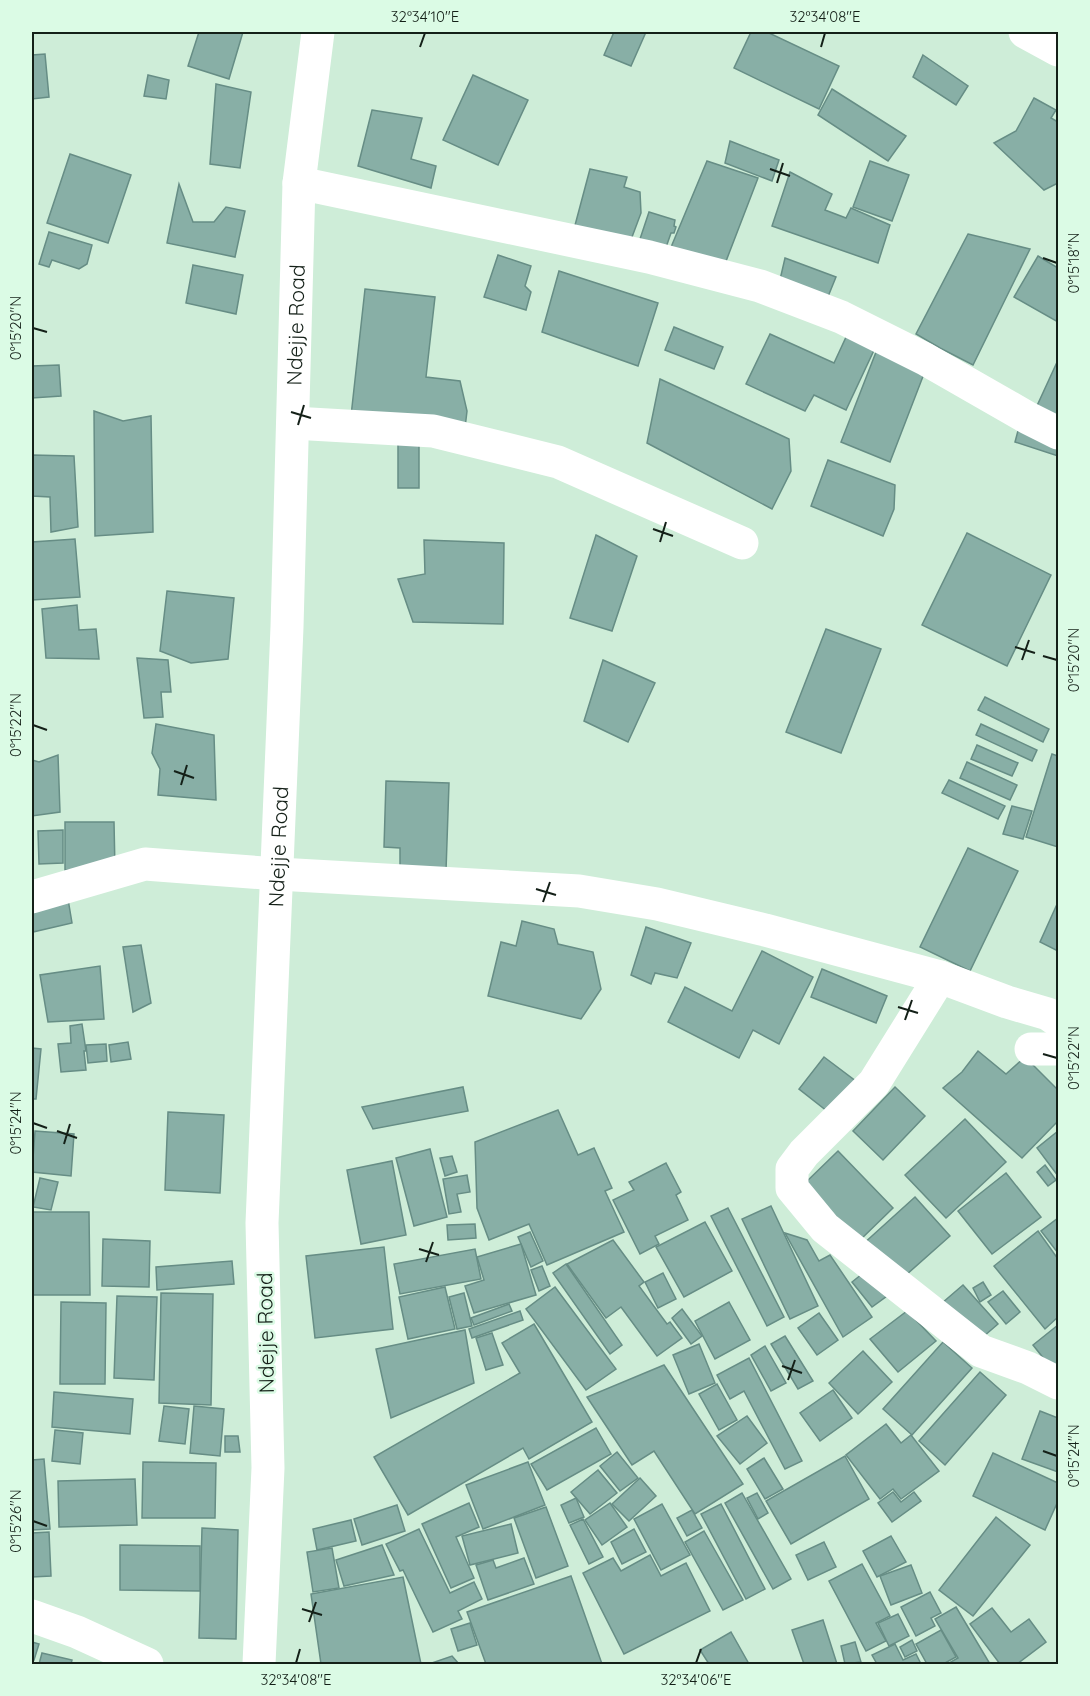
<svg xmlns="http://www.w3.org/2000/svg" width="1090" height="1696" viewBox="0 0 1090 1696" font-family="Quicksand,sans-serif">
<rect width="100%" height="100%" fill="#ceedd8"/>
<!-- building -->
<g fill="#88afa6" stroke="#668d85" stroke-width="1.5">
<path d="M199,32H243L229,79L188,66Z"/>
<path d="M614,32H646L631,66L604,55Z"/>
<path d="M751,32H767L839,66L819,109L734,68Z"/>
<path d="M45,54L49,97L32,99V55Z"/>
<path d="M923,55L968,86L956,105L913,77Z"/>
<path d="M148,75L169,80L166,99L144,96Z"/>
<path d="M473,75L528,100L498,165L443,140Z"/>
<path d="M216,84L251,92L240,168L210,164Z"/>
<path d="M832,89L906,136L888,161L818,115Z"/>
<path d="M1034,98L1056,110L1051,118L1058,122V183L1044,190L994,143L1016,131Z"/>
<path d="M372,110L422,118L411,159L436,166L431,188L358,166Z"/>
<path d="M730,141L779,160L772,181L725,163Z"/>
<path d="M70,154L131,175L108,243L47,223Z"/>
<path d="M707,161L758,178L723,269L669,252Z"/>
<path d="M870,161L909,175L892,221L853,207Z"/>
<path d="M590,169L627,177L624,187L640,192L641,213L629,245L574,229Z"/>
<path d="M790,172L832,194L825,210L846,218L851,208L890,225L878,263L772,226Z"/>
<path d="M179,184L193,222H214L226,207L245,211L235,257L167,243Z"/>
<path d="M649,212L675,220L674,226L676,227L674,233H671L664,253L638,245Z"/>
<path d="M49,232L92,245L87,264L79,269L52,260L49,267L39,264Z"/>
<path d="M968,234L1030,249L973,365L940,348L916,334Z"/>
<path d="M498,255L531,266L525,286L531,292L526,310L484,297Z"/>
<path d="M1038,256L1058,268V322L1014,297Z"/>
<path d="M785,258L836,277L825,304L779,284Z"/>
<path d="M193,265L243,275L236,314L186,303Z"/>
<path d="M559,271L658,303L638,366L542,332Z"/>
<path d="M365,289L435,297L426,377L460,381L467,411L465,428L351,416Z"/>
<path d="M674,327L723,347L714,369L665,350Z"/>
<path d="M770,334L834,363L847,335L875,348L846,410L814,395L805,411L746,384Z"/>
<path d="M878,347L927,366L890,462L841,442Z"/>
<path d="M1058,360V418L1036,408Z"/>
<path d="M59,365L61,396L32,398V366Z"/>
<path d="M660,379L789,439L791,471L772,509L647,443Z"/>
<path d="M94,411L123,421L151,416L153,532L95,536Z"/>
<path d="M1019,427L1058,440V456L1015,442Z"/>
<path d="M398,444L419,445V488H398Z"/>
<path d="M32,455L74,456L78,527L51,532L50,497L32,496Z"/>
<path d="M828,460L895,485L894,509L883,536L811,506Z"/>
<path d="M967,533L1051,575L1007,666L922,625Z"/>
<path d="M596,535L637,556L612,631L570,618Z"/>
<path d="M75,539L80,597L32,600V542Z"/>
<path d="M424,540L504,543L503,624L413,622L398,579L425,574Z"/>
<path d="M167,591L234,598L228,659L191,663L160,651Z"/>
<path d="M77,605L79,630L96,629L99,659L46,658L42,609Z"/>
<path d="M826,629L881,649L841,753L786,732Z"/>
<path d="M137,658L168,660L171,692H161L163,717L144,718Z"/>
<path d="M603,660L655,683L628,742L584,721Z"/>
<path d="M985,697L1049,729L1043,742L978,710Z"/>
<path d="M156,724L214,735L216,800L158,795L160,769L152,753Z"/>
<path d="M981,724L1037,750L1032,761L976,735Z"/>
<path d="M977,745L1018,763L1012,776L971,759Z"/>
<path d="M1052,754L1058,756V847L1026,837Z"/>
<path d="M58,755L60,812L32,816V760L39,762Z"/>
<path d="M967,762L1017,785L1010,800L960,778Z"/>
<path d="M949,780L1005,806L998,819L942,793Z"/>
<path d="M386,781L449,783L446,871L400,870V848L384,847Z"/>
<path d="M1012,806L1032,811L1023,839L1003,834Z"/>
<path d="M65,822H114L115,870H65Z"/>
<path d="M63,830V863L39,864L38,831Z"/>
<path d="M968,848L1018,871L970,971L920,947Z"/>
<path d="M68,899L72,923L33,932L32,913Z"/>
<path d="M1058,902V951L1040,942Z"/>
<path d="M522,921L554,929L558,944L593,952L601,989L581,1019L488,996L501,942L516,946Z"/>
<path d="M646,927L691,943L677,978L655,973L651,984L631,975Z"/>
<path d="M141,945L151,1003L133,1012L123,947Z"/>
<path d="M762,951L813,977L779,1044L753,1030L739,1058L668,1022L685,987L732,1011Z"/>
<path d="M100,966L104,1019L48,1022L40,975Z"/>
<path d="M822,969L887,996L876,1023L811,997Z"/>
<path d="M82,1024L86,1051H84L86,1070L61,1072L58,1044L71,1043L70,1026Z"/>
<path d="M128,1042L131,1059L111,1062L109,1045Z"/>
<path d="M106,1044L107,1061L88,1063L86,1045Z"/>
<path d="M32,1048L41,1049L36,1099H32Z"/>
<path d="M978,1051L1006,1074L1025,1057L1058,1090V1121L1022,1158L943,1088L962,1072Z"/>
<path d="M824,1057L857,1082L832,1115L799,1089Z"/>
<path d="M463,1087L468,1111L373,1129L362,1107Z"/>
<path d="M895,1087L925,1116L883,1160L853,1131Z"/>
<path d="M558,1110L578,1155L594,1148L612,1188L605,1191L624,1232L547,1265L529,1224L489,1240L477,1208L475,1142Z"/>
<path d="M168,1112L224,1115L220,1193L165,1190Z"/>
<path d="M965,1119L1006,1162L946,1218L905,1175Z"/>
<path d="M35,1131L74,1134L71,1176L32,1172Z"/>
<path d="M1058,1131V1176L1037,1148Z"/>
<path d="M430,1149L447,1217L414,1226L396,1158Z"/>
<path d="M838,1151L893,1208L857,1243L801,1187Z"/>
<path d="M452,1156L457,1172L445,1176L440,1158Z"/>
<path d="M392,1161L406,1235L361,1244L347,1170Z"/>
<path d="M666,1163L681,1192L676,1195L688,1220L655,1236L659,1244L640,1254L613,1200L634,1190L629,1182Z"/>
<path d="M1045,1165L1056,1180L1048,1186L1037,1172Z"/>
<path d="M1006,1173L1041,1217L992,1254L958,1211Z"/>
<path d="M467,1175L470,1192L457,1194L461,1212L449,1214L443,1179Z"/>
<path d="M40,1178L58,1182L51,1210L33,1207Z"/>
<path d="M915,1197L950,1236L897,1283L862,1245Z"/>
<path d="M771,1206L818,1306L790,1319L742,1219Z"/>
<path d="M728,1208L784,1317L767,1326L711,1216Z"/>
<path d="M32,1212H89L90,1295H33Z"/>
<path d="M1058,1218V1253L1041,1231Z"/>
<path d="M705,1222L732,1271L684,1297L656,1247Z"/>
<path d="M475,1224L476,1238L448,1240L447,1225Z"/>
<path d="M1038,1231L1058,1259V1317L1045,1329L994,1266Z"/>
<path d="M530,1232L543,1261L531,1267L518,1237Z"/>
<path d="M785,1233L807,1240L819,1261L830,1255L872,1317L843,1337Z"/>
<path d="M103,1239L150,1241L149,1287L102,1286Z"/>
<path d="M613,1240L644,1282L639,1286L667,1324L670,1322L682,1338L657,1356L621,1307L606,1318L567,1264Z"/>
<path d="M521,1244L536,1295L474,1313L465,1286L484,1280L477,1257Z"/>
<path d="M384,1247L393,1329L315,1338L306,1256Z"/>
<path d="M475,1249L481,1279L400,1294L394,1264Z"/>
<path d="M232,1261L234,1284L157,1290L156,1267Z"/>
<path d="M566,1264L622,1345L610,1354L553,1273Z"/>
<path d="M542,1266L550,1286L539,1291L531,1270Z"/>
<path d="M867,1270L887,1296L872,1307L852,1282Z"/>
<path d="M663,1273L676,1299L658,1308L645,1282Z"/>
<path d="M983,1282L991,1295L980,1302L973,1288Z"/>
<path d="M963,1285L998,1324L976,1343L942,1303Z"/>
<path d="M445,1287L455,1329L408,1339L399,1297Z"/>
<path d="M555,1287L616,1369L586,1390L526,1309Z"/>
<path d="M1003,1291L1020,1312L1006,1324L988,1302Z"/>
<path d="M161,1293L213,1294L211,1405L159,1403Z"/>
<path d="M464,1293L472,1326L457,1329L449,1297Z"/>
<path d="M117,1296L157,1297L154,1380L114,1378Z"/>
<path d="M61,1302L106,1303L105,1384H60Z"/>
<path d="M729,1302L750,1340L715,1359L695,1321Z"/>
<path d="M509,1304L512,1311L474,1325L471,1318Z"/>
<path d="M682,1309L702,1336L691,1344L672,1318Z"/>
<path d="M520,1311L523,1320L472,1338L469,1329Z"/>
<path d="M907,1311L936,1341L898,1372L870,1339Z"/>
<path d="M819,1313L838,1340L817,1355L798,1328Z"/>
<path d="M534,1324L592,1422L529,1459L523,1448L408,1515L374,1457L520,1373L502,1343Z"/>
<path d="M1058,1325V1373L1056,1374L1033,1345Z"/>
<path d="M465,1330L474,1383L391,1418L376,1349Z"/>
<path d="M492,1333L503,1365L486,1370L476,1338Z"/>
<path d="M785,1336L813,1381L798,1389L771,1344Z"/>
<path d="M943,1342L972,1368L912,1435L883,1409Z"/>
<path d="M699,1344L715,1383L689,1394L673,1355Z"/>
<path d="M765,1346L786,1383L771,1391L751,1355Z"/>
<path d="M863,1351L892,1382L858,1414L829,1383Z"/>
<path d="M749,1358L802,1461L785,1469L744,1391L730,1399L717,1375Z"/>
<path d="M664,1365L743,1484L695,1514L654,1451L632,1465L587,1397Z"/>
<path d="M980,1372L1006,1395L945,1465L919,1441Z"/>
<path d="M717,1384L737,1420L719,1430L699,1394Z"/>
<path d="M833,1390L852,1418L820,1441L800,1413Z"/>
<path d="M54,1392L133,1399L130,1434L52,1427Z"/>
<path d="M164,1406L189,1409L185,1444L159,1441Z"/>
<path d="M194,1406L224,1409L220,1456L190,1453Z"/>
<path d="M1040,1411L1058,1418V1472L1022,1459Z"/>
<path d="M747,1416L767,1443L740,1464L717,1436Z"/>
<path d="M886,1424L901,1443L911,1435L939,1471L901,1499L893,1489L880,1499L846,1455Z"/>
<path d="M596,1428L611,1454L547,1490L531,1464Z"/>
<path d="M55,1430L83,1433L80,1464L52,1461Z"/>
<path d="M225,1436H238L240,1452H225Z"/>
<path d="M617,1452L638,1478L620,1491L600,1466Z"/>
<path d="M993,1453L1058,1483V1501L1045,1530L973,1496Z"/>
<path d="M845,1456L869,1499L791,1544L766,1501Z"/>
<path d="M764,1458L783,1489L765,1499L747,1469Z"/>
<path d="M44,1459L50,1529L32,1530V1460Z"/>
<path d="M143,1462L216,1463L215,1518H142Z"/>
<path d="M528,1462L545,1505L483,1529L466,1485Z"/>
<path d="M598,1470L617,1493L590,1514L571,1492Z"/>
<path d="M640,1478L656,1496L629,1521L612,1504Z"/>
<path d="M135,1479L137,1525L59,1527L58,1481Z"/>
<path d="M893,1492L901,1502L914,1492L921,1501L892,1522L878,1503Z"/>
<path d="M742,1493L791,1579L773,1589L725,1503Z"/>
<path d="M757,1493L768,1513L758,1519L747,1498Z"/>
<path d="M576,1498L584,1517L569,1523L561,1505Z"/>
<path d="M469,1503L479,1527L456,1537L474,1578L451,1588L422,1524Z"/>
<path d="M610,1503L627,1527L602,1545L585,1520Z"/>
<path d="M662,1504L690,1555L661,1570L634,1519Z"/>
<path d="M721,1504L765,1589L746,1599L701,1514Z"/>
<path d="M397,1505L405,1531L362,1545L354,1519Z"/>
<path d="M546,1507L568,1566L536,1578L514,1518Z"/>
<path d="M692,1510L702,1528L687,1536L677,1518Z"/>
<path d="M996,1517L1030,1545L973,1616L939,1590Z"/>
<path d="M583,1519L603,1557L589,1564L570,1525Z"/>
<path d="M351,1520L356,1541L317,1550L313,1529Z"/>
<path d="M511,1524L518,1553L470,1565L462,1536Z"/>
<path d="M202,1528L238,1530L236,1639L199,1638Z"/>
<path d="M419,1529L450,1593L474,1582L482,1599L458,1611L462,1619L433,1632L403,1570L400,1571L386,1544Z"/>
<path d="M634,1529L646,1552L622,1564L611,1542Z"/>
<path d="M704,1531L743,1600L723,1610L685,1542Z"/>
<path d="M49,1532L51,1576L32,1577V1533Z"/>
<path d="M891,1536L906,1562L877,1577L863,1551Z"/>
<path d="M824,1542L836,1567L808,1580L796,1555Z"/>
<path d="M120,1545L200,1546V1591L120,1590Z"/>
<path d="M382,1545L394,1575L344,1586L336,1560Z"/>
<path d="M332,1548L339,1588L313,1592L307,1552Z"/>
<path d="M650,1555L661,1576L686,1563L710,1611L624,1654L583,1573L613,1558L621,1571Z"/>
<path d="M524,1558L534,1584L488,1600L476,1565L493,1560L496,1568Z"/>
<path d="M862,1564L890,1616L876,1623L886,1641L866,1651L829,1581Z"/>
<path d="M911,1565L922,1593L891,1605L880,1576Z"/>
<path d="M571,1576L602,1664H520L519,1663L486,1664L467,1612Z"/>
<path d="M403,1577L421,1664H321L311,1594Z"/>
<path d="M930,1592L941,1613L931,1618L935,1626L916,1636L901,1607Z"/>
<path d="M956,1607L990,1664L949,1663L958,1658L935,1619Z"/>
<path d="M992,1608L1011,1632L1029,1619L1046,1642L1017,1664H1000L970,1624Z"/>
<path d="M898,1614L909,1636L889,1646L878,1623Z"/>
<path d="M823,1620L837,1664H804L792,1630Z"/>
<path d="M470,1623L477,1645L458,1651L451,1629Z"/>
<path d="M941,1630L956,1657L945,1663L946,1664H927L916,1644Z"/>
<path d="M731,1632L749,1664H709L700,1650Z"/>
<path d="M912,1640L917,1651L905,1657L900,1647Z"/>
<path d="M32,1642L39,1644L34,1660L32,1659Z"/>
<path d="M855,1642L861,1662L845,1664L841,1646Z"/>
<path d="M895,1644L903,1660L916,1654L921,1664H877L872,1655Z"/>
<path d="M42,1653L72,1660L71,1664H39Z"/>
<path d="M452,1656L459,1664H429Z"/>
</g>
<g fill="none" stroke-linecap="round" stroke-linejoin="round">
<!-- street -->
<g stroke="#fff" stroke-width="33">
<path d="M1025,32L1058,50"/>
<path d="M299,183L649,257L760,286L841,317L925,359L1028,418L1058,433"/>
<path d="M293,423L433,431L558,462L742,543"/>
<path d="M32,897L145,864L278,874L579,891L657,904L765,930L940,977L1007,1002L1048,1014L1058,1021"/>
<path d="M940,977L874,1083L804,1153L792,1169V1188L825,1228L981,1351L1028,1368L1058,1383"/>
<path d="M1031,1049H1058"/>
<path d="M32,1616L77,1632L147,1664"/>
</g>
<!-- secondary -->
<path stroke="#fff" stroke-width="33" id="s1" d="M259,1664L268,1468L262,1223L287,627L299,183L318,32"/>
</g>
<!-- ticks -->
<path fill="none" stroke="#142018" stroke-width="2" d="M420,47L425,33M821,47L825,33M770,169L790,176M777,183L783,163M1043,258L1057,263M33,328L47,332M291,412L311,418M298,425L304,405M653,529L673,536M660,542L666,522M1015,647L1035,653M1043,656L1057,660M1022,660L1029,640M33,725L47,730M174,771L194,778M181,785L187,765M536,889L556,895M543,902L550,882M898,1007L918,1013M905,1020L912,1000M1043,1054L1057,1058M33,1123L47,1128M57,1131L77,1138M64,1144L70,1124M419,1249L439,1255M426,1262L433,1242M782,1366L802,1373M788,1380L795,1360M1043,1451L1057,1456M33,1521L47,1526M302,1609L322,1615M309,1622L316,1602M296,1663L300,1649M696,1663L701,1649"/>
<g text-anchor="middle" dominant-baseline="central" stroke-width="5" stroke-linejoin="round" paint-order="stroke">
<!-- street labels -->
<g font-size="21" fill="#142018" stroke="#dbfbe5">
<text stroke="none"><textPath href="#s1" startOffset="1340">Ndejje Road</textPath></text>
<text stroke="none"><textPath href="#s1" startOffset="818">Ndejje Road</textPath></text>
<text transform="translate(265 1333) rotate(-91)">Ndejje Road</text>
</g>
</g>
<!-- border -->
<rect width="1090" height="1696" fill="none" stroke="#dbfbe5" stroke-width="66"/>
<rect x="33" y="33" width="1024" height="1630" fill="none" stroke="#142018" stroke-width="2"/>
<g font-size="15" text-anchor="middle" fill="#142018">
<text x="425" y="22">32°34'10"E</text>
<text x="825" y="22">32°34'08"E</text>
<text transform="translate(1074 263) rotate(-90)" y="5">0°15'18"N</text>
<text transform="translate(16 328) rotate(-90)" y="5">0°15'20"N</text>
<text transform="translate(1074 660) rotate(-90)" y="5">0°15'20"N</text>
<text transform="translate(16 725) rotate(-90)" y="5">0°15'22"N</text>
<text transform="translate(1074 1058) rotate(-90)" y="5">0°15'22"N</text>
<text transform="translate(16 1123) rotate(-90)" y="5">0°15'24"N</text>
<text transform="translate(1074 1456) rotate(-90)" y="5">0°15'24"N</text>
<text transform="translate(16 1521) rotate(-90)" y="5">0°15'26"N</text>
<text x="296" y="1685">32°34'08"E</text>
<text x="696" y="1685">32°34'06"E</text>
</g>
</svg>
